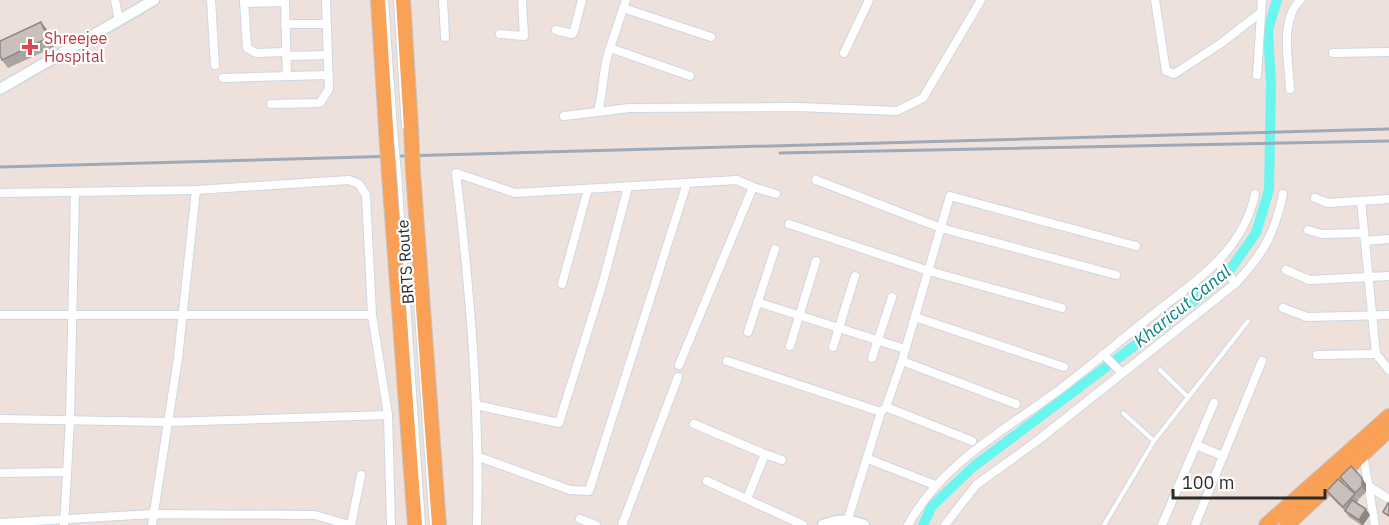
<svg xmlns="http://www.w3.org/2000/svg" width="1389" height="525" viewBox="0 0 1389 525" font-family="'IBM Plex Sans',sans-serif">
<rect width="100%" height="100%" fill="#eee1dc"/>
<g fill="none" stroke-linecap="round" stroke-linejoin="round">
<!-- canal -->
<path stroke="#69f6f0" stroke-width="10" d="M923,525L932,506L973,467L1194,301L1230,270L1256,233L1269,190L1271,84L1268,30L1277,0"/>
<!-- service casing -->
<g stroke="#ced7e1" stroke-width="6">
<g id="service">
<path d="M386,0L395,130"/>
<path d="M396,0L404,128"/>
<path d="M399,174L423,525"/>
<path d="M416,300L432,525"/>
<path d="M1160,370L1188,397"/>
<path d="M1123,413L1154,441"/>
<path d="M1104,525L1154,441L1248,321"/>
</g>
</g>
<!-- minor casing -->
<g stroke="#ced7e1" stroke-width="10">
<g id="minor">
<path d="M115,0L119,21"/>
<path d="M211,0L215,65"/>
<path d="M244,0L247,48L256,53L286,52"/>
<path d="M285,0L287,76"/>
<path d="M443,0L445,37"/>
<path d="M626,0L610,48L690,76"/>
<path d="M1155,0L1166,71L1174,74L1220,44L1259,14"/>
<path d="M244,3L285,2"/>
<path d="M623,8L711,37"/>
<path d="M285,24H327"/>
<path d="M556,30L572,34L574,31L582,0"/>
<path d="M500,34L524,36L522,0"/>
<path d="M844,53L869,0"/>
<path d="M1333,53L1389,52"/>
<path d="M286,56L327,55"/>
<path d="M1257,75L1262,0"/>
<path d="M223,78L328,75"/>
<path d="M1290,89C1289,61 1279,22 1300,0"/>
<path d="M271,104L320,103L329,89L326,0"/>
<path d="M598,111C604,90 602,69 610,48"/>
<path d="M564,116L629,108L798,107L897,111L923,98L981,0"/>
<path d="M816,180L941,228L1116,275"/>
<path d="M0,193L196,190L349,180L359,184L366,195L372,315L388,415L391,525"/>
<path d="M1315,198L1328,203L1389,199"/>
<path d="M1361,201L1376,354L1389,370"/>
<path d="M789,224L929,271L1062,308"/>
<path d="M1308,230L1322,234L1364,233"/>
<path d="M1365,241L1389,239"/>
<path d="M1218,263L1236,283"/>
<path d="M1286,270L1309,280L1389,276"/>
<path d="M562,284L588,189"/>
<path d="M757,302L905,349"/>
<path d="M1283,308L1307,317L1389,315"/>
<path d="M0,315H372"/>
<path d="M915,317L1064,367"/>
<path d="M748,332L775,249"/>
<path d="M790,346L816,261"/>
<path d="M833,347L855,276"/>
<path d="M1103,354L1122,373"/>
<path d="M1317,355L1376,354"/>
<path d="M872,358L892,297"/>
<path d="M727,361L881,412"/>
<path d="M902,361L1016,404"/>
<path d="M679,365L753,187L776,194"/>
<path d="M476,405L559,423L603,282L628,187"/>
<path d="M886,407L972,441"/>
<path d="M0,419L167,422L388,415"/>
<path d="M694,424L765,454L747,499"/>
<path d="M1196,445L1214,403"/>
<path d="M765,454L782,460"/>
<path d="M1363,454L1375,525"/>
<path d="M479,457L570,490L589,491L687,183"/>
<path d="M868,459L935,485"/>
<path d="M0,473L67,472"/>
<path d="M707,481L803,525"/>
<path d="M1370,487L1389,499"/>
<path d="M580,519L596,525"/>
<path d="M848,519L881,412L886,407L902,361L950,196L1136,246"/>
<path d="M0,523L153,514L315,515L349,525"/>
<path d="M64,525L70,420L75,192"/>
<path d="M152,525L178,358L196,190"/>
<path d="M351,525L361,475"/>
<path d="M477,525C480,407 470,290 456,173L515,193L737,180L753,187"/>
<path d="M622,525L678,377"/>
<path d="M908,525C942,463 1004,431 1059,390C1092,365 1123,338 1155,313C1198,279 1243,251 1255,194"/>
<path d="M945,525L976,485L1037,441L1236,283C1263,254 1275,233 1283,194"/>
<path d="M1162,525L1196,445L1223,456"/>
<path d="M1195,525L1262,361"/>
</g>
</g>
<!-- tertiary casing -->
<g stroke="#ced7e1" stroke-width="13">
<g id="tertiary">
<path d="M0,89L154,0"/>
<path d="M823,525C839,519 848,519 864,525"/>
</g>
</g>
<!-- primary casing -->
<g stroke="#c4c4c4" stroke-width="16">
<g id="primary">
<path d="M378,0L386,129"/>
<path d="M403,0L411,128"/>
<path d="M413,172L439,525"/>
<path d="M389,175L415,525"/>
<path d="M1266,525L1389,416"/>
<path d="M1287,525L1389,430"/>
</g>
</g>
<!-- service -->
<use href="#service" stroke="#fff" stroke-width="4"/>
<!-- minor -->
<use href="#minor" stroke="#fff" stroke-width="8"/>
<!-- tertiary -->
<use href="#tertiary" stroke="#fff" stroke-width="10"/>
<!-- primary -->
<use href="#primary" stroke="#f9a156" stroke-width="14"/>
<!-- rail -->
<g stroke="#9fa9b6" stroke-width="3">
<path d="M780,153L1389,141"/>
<path d="M0,167L1389,129"/>
</g>
<!-- service-bridge casing -->
<g stroke="#ced7e1" stroke-width="6" stroke-linecap="butt">
<path id="service-bridge" d="M395,130L399,174"/>
</g>
<!-- primary-bridge casing -->
<g stroke="#c4c4c4" stroke-width="16" stroke-linecap="butt">
<g id="primary-bridge">
<path d="M411,128L413,172"/>
<path d="M386,129L389,175"/>
</g>
</g>
<!-- service-bridge -->
<use href="#service-bridge" stroke="#fff" stroke-width="4"/>
<!-- primary-bridge -->
<use href="#primary-bridge" stroke="#f9a156" stroke-width="14"/>
</g>
<!-- wall -->
<g fill="#ada4a2">
<path d="M41,22L47,30L54,47L8,68L2,60Z"/>
<path d="M1340,477L1366,484V492L1359,499L1355,494L1359,500L1356,503L1370,515L1363,525H1361L1349,517L1345,511L1331,497L1327,491L1353,493Z"/>
</g>
<!-- shaded-wall -->
<g fill="#8d8684">
<path d="M41,22L47,30L54,47L48,38Z"/>
<path d="M1362,478L1366,484V492L1362,486Z"/>
<path d="M1366,509L1370,515L1363,525H1362L1359,520Z"/>
</g>
<!-- building -->
<g fill="#c9bfbc" stroke="#8d8684" stroke-width="1.5">
<path d="M41,22L48,38L2,60L0,55V41Z"/>
<path d="M1351,466L1362,478V486L1355,493L1340,477Z"/>
<path d="M1338,479L1355,494L1343,507L1327,491Z"/>
<path d="M1352,500L1366,509L1359,520L1345,511Z"/>
<path d="M1388,503L1389,504V516L1383,512Z"/>
</g>
<!-- markers -->
<path fill="#e0444e" stroke="#fff" stroke-width="2" d="M27 38h6v6h6v6h-6v6h-6v-6h-6v-6h6z"/>
<g text-anchor="middle" dominant-baseline="central" stroke-width="4.5" stroke-linejoin="round" paint-order="stroke">
<!-- health labels -->
<g font-size="16" fill="#be3a42" stroke="#fff" text-anchor="start">
<text x="44" y="38">Shreejee<tspan x="44" dy="18">Hospital</tspan></text>
</g>
<!-- street labels -->
<g font-size="16" fill="#2b2b2b" stroke="#fff">
<text transform="translate(405 262) rotate(-94)">BRTS Route</text>
</g>
<!-- water labels -->
<g font-size="18" font-style="italic" fill="#078387" stroke="#fff">
<text transform="translate(1182 306) rotate(-39)">Kharicut Canal</text>
</g>
</g>
<!-- scale -->
<path d="M1173 489v9h152v-9" fill="none" stroke="#2b2b2b" stroke-width="3"/>
<text x="1182" y="489" font-size="18" fill="#2b2b2b" stroke="#ffffff" stroke-width="4.5" paint-order="stroke">100 m</text>
</svg>
